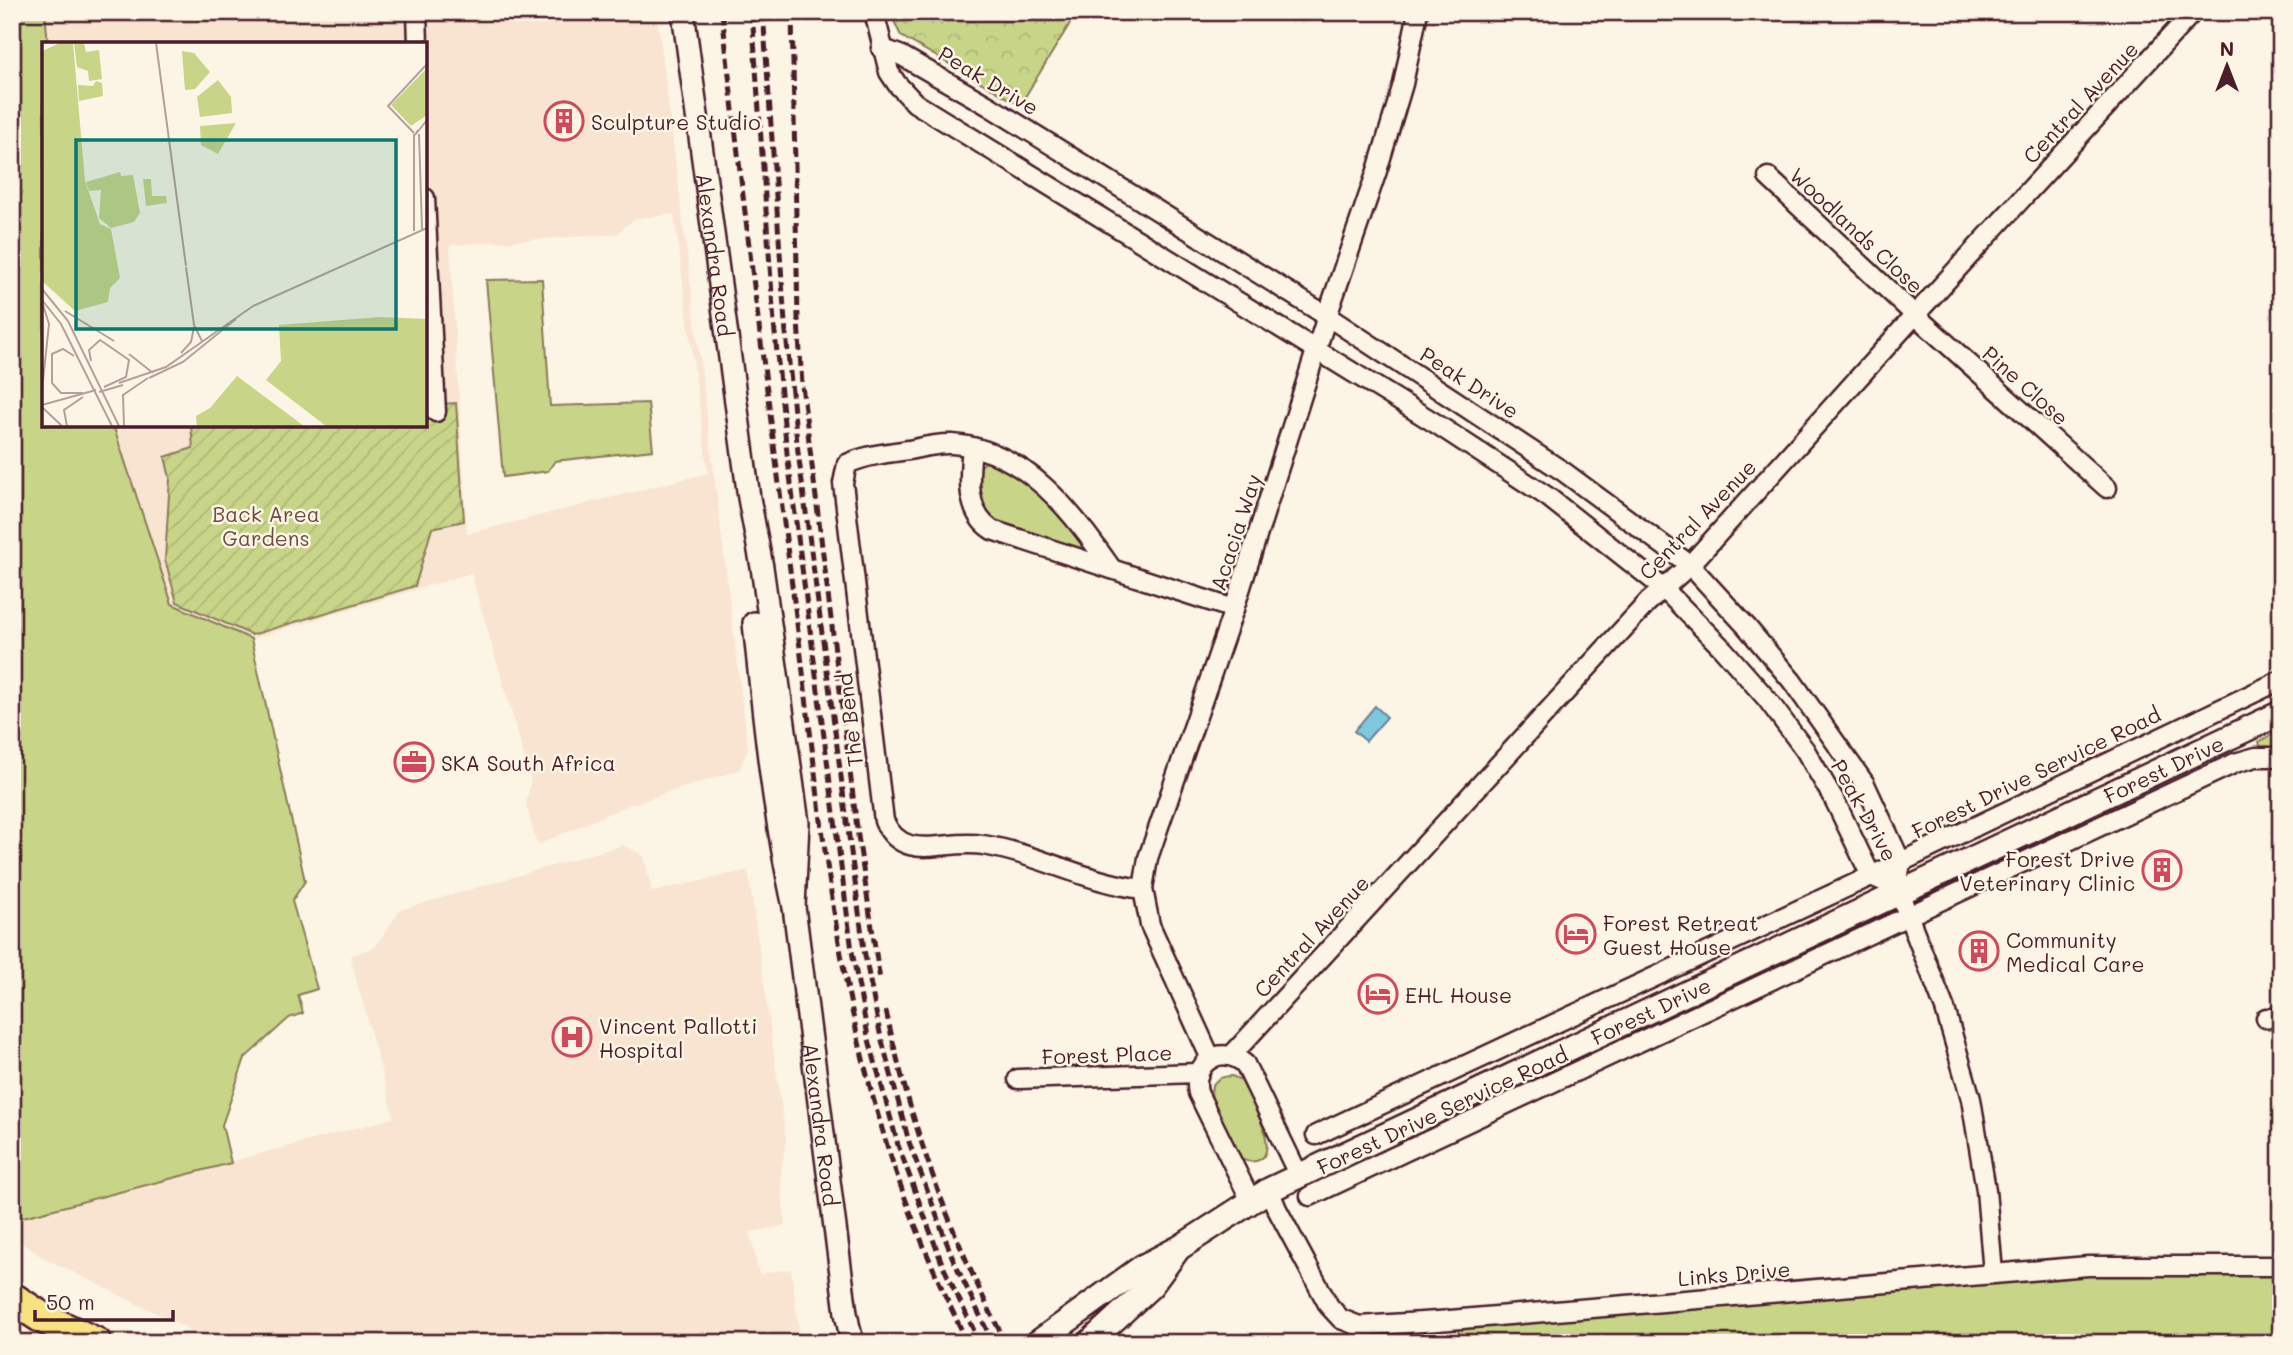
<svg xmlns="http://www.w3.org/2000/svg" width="2293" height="1355" viewBox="0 0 2293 1355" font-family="Mali,sans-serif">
<defs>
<pattern id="forest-crowns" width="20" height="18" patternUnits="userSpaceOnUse" patternTransform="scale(1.75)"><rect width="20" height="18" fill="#c8d589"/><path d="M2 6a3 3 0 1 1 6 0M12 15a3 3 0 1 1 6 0" fill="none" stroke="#adb676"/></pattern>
<pattern id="garden-furrows" width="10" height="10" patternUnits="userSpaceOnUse" patternTransform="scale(1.75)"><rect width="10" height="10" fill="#c8d589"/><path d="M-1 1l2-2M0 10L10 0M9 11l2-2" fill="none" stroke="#adb676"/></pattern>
</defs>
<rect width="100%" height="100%" fill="#fcf5e5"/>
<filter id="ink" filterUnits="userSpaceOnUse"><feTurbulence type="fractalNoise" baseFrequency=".0143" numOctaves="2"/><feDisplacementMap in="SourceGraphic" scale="14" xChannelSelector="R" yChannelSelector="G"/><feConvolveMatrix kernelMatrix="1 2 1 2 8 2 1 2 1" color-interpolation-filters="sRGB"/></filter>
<g filter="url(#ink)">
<!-- built -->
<g fill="#f8e4d0" fill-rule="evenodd">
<path d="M45,12H657L748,749L739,770L626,806L537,845L526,804L531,780L471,573L251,639L172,604L113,425H425V44H48ZM674,214L708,473L467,534L450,245L617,234L634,219Z"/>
<path d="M623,845L644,856L652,892L748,870L786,1139L781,1175L785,1226L750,1232L759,1274L791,1269L799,1328L796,1343H217L42,1257L12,1235V1220L394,1118L350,956L375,947L400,910Z"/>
</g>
<!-- grass -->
<g fill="#c8d589" stroke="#897a5a" stroke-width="2">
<path d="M12,12H45L48,44H44V425H113L172,604L251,639L305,881L292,901L317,989L298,995L303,1013L289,1018L245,1058L222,1125L231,1163L12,1220Z"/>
<path d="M542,279L550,406L648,403L653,450L555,461L548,471L503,477L486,280Z"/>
<path d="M987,461H993L1038,488L1081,539V548L1076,551L985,520C980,501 967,473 987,461Z"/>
<path d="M1232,1076L1241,1080C1249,1095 1281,1150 1259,1160C1252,1163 1244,1161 1238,1157L1212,1098C1208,1084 1218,1076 1232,1076Z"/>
<path d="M2184,1268L2281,1272V1343H1459L1458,1327L2003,1281Z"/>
</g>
<!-- forest -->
<g fill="url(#forest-crowns)" stroke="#897a5a" stroke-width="2">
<path d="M893,12H1077L1020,105L901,36L894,21Z"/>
<path d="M2281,730V751L2261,749L2259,742L2262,740Z"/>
</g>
<!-- garden -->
<path fill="url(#garden-furrows)" stroke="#897a5a" stroke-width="2" d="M456,403L464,521L432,528L415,586L252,635L177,602L165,560L170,478L165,457L193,448L191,425H425V405Z"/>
<!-- water -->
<path fill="#7ec8de" stroke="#698496" stroke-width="2" d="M1375,706L1387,717L1366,741L1354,731Z"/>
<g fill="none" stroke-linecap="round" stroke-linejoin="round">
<!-- minor casing -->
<g stroke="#4a1f2b" stroke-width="23">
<g id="minor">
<path d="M417,12L418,44"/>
<path d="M874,12L889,72L897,84L915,103L1435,423L1548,497L1663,588L1723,649L1767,699L1805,750L1835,801L1871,876L1897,887"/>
<path d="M881,48L902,56L989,106L1327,316L1564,472L1690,565L1746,626L1792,681L1865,784L1901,862L1897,887L1945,1009L1971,1099L1986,1190L1993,1273"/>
<path d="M1768,177L1915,315L2107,488"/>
<path d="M425,198L436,412"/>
<path d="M972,447C969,476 965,513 992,530L1234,609"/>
<path d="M1112,569C1073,513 1026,449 952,444C938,443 923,447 909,450C887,453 867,455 847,464L843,483L884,821C904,865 946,838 983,845C1039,854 1087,883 1143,889"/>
<path d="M2266,1018H2281"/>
<path d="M1231,1056L1648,602L1690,565L1915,315L2193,12"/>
<path d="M1211,1059L1150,925L1143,889L1148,858L1234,609L1327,316L1377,171L1403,84L1418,12"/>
<path d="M1018,1079L1197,1073"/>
<path d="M1316,1135L1901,862L2281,680"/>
<path d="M1269,1190L1277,1209L1329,1306L1341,1319L1359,1326L1438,1321L2088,1266H2281"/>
<path d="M1310,1196L2235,763L2256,757H2281"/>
<path d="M1251,1201L1198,1093C1191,1063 1221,1043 1245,1064L1299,1176"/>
</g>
</g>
<!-- tertiary casing -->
<g stroke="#4a1f2b" stroke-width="26">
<g id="tertiary">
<path id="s1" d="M683,12L749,498L762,567L798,823L794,907"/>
<path id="s2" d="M754,623C764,718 773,813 794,907L846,1313L852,1343"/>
</g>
</g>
<!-- secondary casing -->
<g stroke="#4a1f2b" stroke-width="28">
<g id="secondary">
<path id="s3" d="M1037,1343L1142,1267L1179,1248L1269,1190L2281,713"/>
<path d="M1089,1343L1151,1286L1176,1252"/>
</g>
</g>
<!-- motorway casing -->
<g stroke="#4a1f2b" stroke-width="35">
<path id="motorway" d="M12,1298L41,1317L96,1343"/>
</g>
<!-- minor -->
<use href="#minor" stroke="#fcf5e5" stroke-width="18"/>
<!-- tertiary -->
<use href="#tertiary" stroke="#fcf5e5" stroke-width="21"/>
<!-- secondary -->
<use href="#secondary" stroke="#fcf5e5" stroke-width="23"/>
<!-- motorway -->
<use href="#motorway" stroke="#f6e281" stroke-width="30"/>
<!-- rail -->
<g stroke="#4a1f2b" stroke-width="5" stroke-dasharray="10 5" stroke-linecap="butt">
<path d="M722,12C744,214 770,415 796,616C817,778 830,944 874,1101C897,1185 929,1265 968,1343"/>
<path d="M752,12L774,323L787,453L852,951L868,1036L898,1145L943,1266L980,1343"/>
<path d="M763,12L785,323L798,452L864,950L880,1033L909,1142L953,1259L993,1343"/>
<path d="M792,12L798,320L802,385L858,836L880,980"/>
<path d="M886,1011C911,1127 951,1238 1006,1343"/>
</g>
</g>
</g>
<!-- icons -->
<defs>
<g id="building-ring" transform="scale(2.0125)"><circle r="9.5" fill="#fcf5e5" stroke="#d1495b" stroke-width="1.5"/><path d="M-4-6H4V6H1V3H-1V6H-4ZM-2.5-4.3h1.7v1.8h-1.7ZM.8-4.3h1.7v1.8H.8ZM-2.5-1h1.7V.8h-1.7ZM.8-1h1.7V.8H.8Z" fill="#d1495b"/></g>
<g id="office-ring" transform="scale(2.0125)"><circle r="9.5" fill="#fcf5e5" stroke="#d1495b" stroke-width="1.5"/><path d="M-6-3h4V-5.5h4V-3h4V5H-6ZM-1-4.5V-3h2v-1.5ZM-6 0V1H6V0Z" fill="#d1495b"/></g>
<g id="hotel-ring" transform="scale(2.0125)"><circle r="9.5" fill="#fcf5e5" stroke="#d1495b" stroke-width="1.5"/><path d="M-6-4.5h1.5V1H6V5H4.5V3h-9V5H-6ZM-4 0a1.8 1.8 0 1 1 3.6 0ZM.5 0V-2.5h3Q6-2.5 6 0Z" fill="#d1495b"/></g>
<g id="hospital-ring" transform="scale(2.0125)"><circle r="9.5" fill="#fcf5e5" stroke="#d1495b" stroke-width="1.5"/><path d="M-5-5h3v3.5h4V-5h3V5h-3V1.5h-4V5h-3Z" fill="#d1495b"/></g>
</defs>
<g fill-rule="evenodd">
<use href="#building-ring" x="564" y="121"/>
<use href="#office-ring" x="414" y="762"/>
<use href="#building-ring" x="2162" y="870"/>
<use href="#hotel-ring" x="1576" y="934"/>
<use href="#building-ring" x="1979" y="951"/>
<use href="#hotel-ring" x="1378" y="994"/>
<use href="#hospital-ring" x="572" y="1037"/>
</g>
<g text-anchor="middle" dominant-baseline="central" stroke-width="5" stroke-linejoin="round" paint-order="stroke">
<!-- street labels -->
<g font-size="21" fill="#4a1f2b" stroke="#fcf5e5">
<text transform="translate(989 80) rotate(31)">Peak Drive</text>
<text transform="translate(2080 102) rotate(-47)">Central Avenue</text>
<text transform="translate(1857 230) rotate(43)">Woodlands Close</text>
<text stroke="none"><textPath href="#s1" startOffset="245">Alexandra Road</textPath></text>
<text transform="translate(1470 382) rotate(33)">Peak Drive</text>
<text transform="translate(2026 385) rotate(42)">Pine Close</text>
<text transform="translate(1697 519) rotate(-46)">Central Avenue</text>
<text transform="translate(1235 532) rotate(-72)">Acacia Way</text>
<text transform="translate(849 720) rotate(-97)">The Bend</text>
<text stroke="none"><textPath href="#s3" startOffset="1267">Forest Drive</textPath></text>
<text transform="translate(2036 772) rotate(-26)">Forest Drive Service Road</text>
<text transform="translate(1865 810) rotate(61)">Peak Drive</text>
<text transform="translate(1311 936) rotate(-47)">Central Avenue</text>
<text stroke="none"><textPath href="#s3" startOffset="700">Forest Drive</textPath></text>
<text transform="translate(1107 1054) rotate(-2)">Forest Place</text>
<text transform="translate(1442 1110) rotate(-25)">Forest Drive Service Road</text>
<text stroke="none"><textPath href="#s2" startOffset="506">Alexandra Road</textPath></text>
<text transform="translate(1734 1273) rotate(-5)">Links Drive</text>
</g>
<!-- poi labels -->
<g font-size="21" fill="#4a1f2b" stroke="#fcf5e5" text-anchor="start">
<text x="591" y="121">Sculpture Studio</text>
<text x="441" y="762">SKA South Africa</text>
<text x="2135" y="858" text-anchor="end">Forest Drive<tspan x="2135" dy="24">Veterinary Clinic</tspan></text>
<text x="1603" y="922">Forest Retreat<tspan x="1603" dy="24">Guest House</tspan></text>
<text x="2006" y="939">Community<tspan x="2006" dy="24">Medical Care</tspan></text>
<text x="1405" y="994">EHL House</text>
<text x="599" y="1025">Vincent Pallotti<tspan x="599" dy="24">Hospital</tspan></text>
</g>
<!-- park labels -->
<g font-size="21" fill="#6a4c42" stroke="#fcf5e5">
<text x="266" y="513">Back Area<tspan x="266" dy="24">Gardens</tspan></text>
</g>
</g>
<!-- overview -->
<g transform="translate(42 42)">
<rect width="385" height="385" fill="#fcf5e5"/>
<path d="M18,1H31L43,139L58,182L69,187L78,236L68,246L66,260L33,269L0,239V9ZM101,137H109L110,154H124L125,161L104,164ZM338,275L385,277V384H284L224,338L239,319L237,283ZM195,334L262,384H155L154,374L168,366Z" fill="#c8d589"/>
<path d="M32,1H42L44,10L57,8L60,37L47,39L46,29L35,25ZM140,9L152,11L168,30L153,47L143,48ZM385,26V73L369,84L349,63ZM176,38L189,55L190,71L158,75L155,55ZM194,81L176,112L159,103L158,84Z" fill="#c8d589"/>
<path d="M54,39L60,41L61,54L37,59L36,43L51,44ZM78,130L79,134L91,133L98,171L92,180L69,186L57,176L59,148L47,149L44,140Z" fill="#c8d589"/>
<path fill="none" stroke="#b59f9b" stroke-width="2" d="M114,1L144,224M376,88L373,93L385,78M372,91L346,64L385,22M372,92V189M377,92L380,187M144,225L152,283L160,299M0,247L26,279L77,384M0,258L19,282L70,384M23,269L72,299M139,311L149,300L152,285M87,312L111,331M32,314L21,307L10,312V341L19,351H41M49,319L47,308L58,298L87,318L84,335L62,345M107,336L141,320L194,277M77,341L124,325L211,264L385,186M0,348L7,282L1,263M57,350L81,343M0,363L54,348M1,366L20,384M25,384L22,368L41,355M82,384L81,353L106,336"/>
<path fill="#0f766e" fill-opacity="0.15" stroke="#0f766e" stroke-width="3.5" d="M34,98H354V287H34Z"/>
<rect width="385" height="385" fill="none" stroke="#4a1f2b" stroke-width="3.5"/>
</g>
<!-- margin -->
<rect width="2293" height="1355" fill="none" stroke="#fcf5e5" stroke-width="42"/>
<rect x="21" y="21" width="2251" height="1313" fill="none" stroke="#4a1f2b" stroke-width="2.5" filter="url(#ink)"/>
<!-- north arrow -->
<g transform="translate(2227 66)" stroke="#fcf5e5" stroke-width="5" paint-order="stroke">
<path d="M0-5L12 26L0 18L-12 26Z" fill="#4a1f2b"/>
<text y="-10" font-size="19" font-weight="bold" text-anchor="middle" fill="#4a1f2b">N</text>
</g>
<!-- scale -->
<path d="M35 1310v10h138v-10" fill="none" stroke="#4a1f2b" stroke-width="3.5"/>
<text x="46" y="1310" font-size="21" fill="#4a1f2b" stroke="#fcf5e5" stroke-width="5" paint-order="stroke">50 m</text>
</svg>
